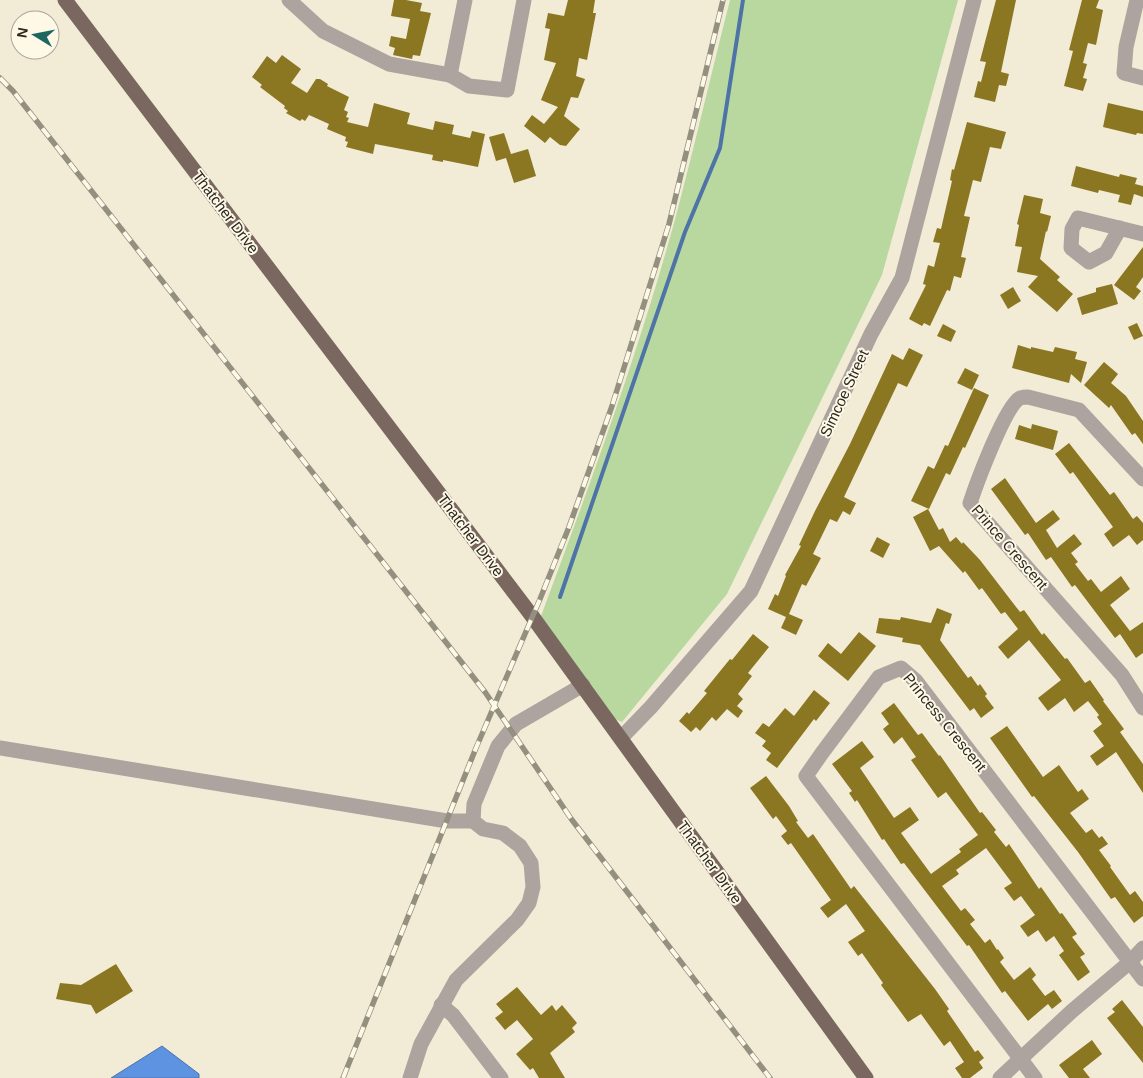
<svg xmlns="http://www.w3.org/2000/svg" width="1143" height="1078" viewBox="0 0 1143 1078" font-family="Arial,sans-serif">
<rect width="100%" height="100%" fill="#f2ecd6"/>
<!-- green -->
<path fill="#b9d8a0" d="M730,0H958L882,275L727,594L622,722L612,718L541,616C589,487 637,357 674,223C694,149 711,74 730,0Z"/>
<!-- water -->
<path fill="#5d93e0" stroke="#4e73a6" d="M162,1046L199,1074V1078H111Z"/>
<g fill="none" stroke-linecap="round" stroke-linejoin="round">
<!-- stream -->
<path stroke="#4e73a6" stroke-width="4" d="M560,597L685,232L720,148L743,0"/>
</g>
<!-- building -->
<g fill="#8b7622">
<path d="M394,0H406L422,3L420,11L431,13L420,56L413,55L412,59L393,55L395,48L389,46L391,36L406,39L410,19L391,16Z"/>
<path d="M568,0H595L593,13H596L587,60L579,58L576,76L585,79L578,98L571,97L564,116L580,129L566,146L560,145L550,137L545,143L524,126L532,115L544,124L558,107L541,100L556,63L544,60L550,29L545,28L548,13L564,16Z"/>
<path d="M996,0H1016L1001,72L1009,74L1006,86L999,85L995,102L974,97L978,81L981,82L986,62L980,61Z"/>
<path d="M1082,0H1099L1096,8L1103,10L1096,45L1088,43L1083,63L1087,64L1083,78L1087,79L1083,91L1064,86L1073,51L1069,50Z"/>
<path d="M282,55L301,69L291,83L307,93L316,79H320L328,84L327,86L349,97L344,110L348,112L346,117L349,118L347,122L368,127L374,103L410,113L407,124L433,130L435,121L454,125L452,134L470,138L472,131L485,134L478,167L443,160V162L432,160L433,155L375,144L373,154L346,147L348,142L345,141L346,137L327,129L329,124L309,115L305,121L302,119L300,121L286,113L288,111L284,108L285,106L260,87L262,85L252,77L267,56L276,63Z"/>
<path d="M1108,103L1143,111V134L1137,133L1136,135L1103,127Z"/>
<path d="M967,122L1006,132L1001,149L990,147L981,182L973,180L964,216L970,217L961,257L966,258L961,278L954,276L950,291L947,290L930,326L924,323L922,326L909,319L926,285L923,284L928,265L934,267L940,243L933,242L937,228L941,229L952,181L950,180L952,169L954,170Z"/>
<path d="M504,133L511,154L528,149L536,176L514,183L506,158L496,161L489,137Z"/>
<path d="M1076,166L1119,177L1120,174L1137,178L1135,184L1143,186V197L1134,194L1131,205L1118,202L1120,195L1099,190L1098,193L1071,186Z"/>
<path d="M1024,195L1043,199L1040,213L1051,216L1047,232L1046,231L1040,259L1060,277L1057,280L1073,294L1057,312L1028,287L1038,276L1017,272L1022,247L1015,246L1019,225L1017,224Z"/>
<path d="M1143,247V277L1136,287L1141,291L1134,300L1114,285Z"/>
<path d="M1112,284L1118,304L1082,315L1077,298L1096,292V288Z"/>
<path d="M1013,287L1021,301L1008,309L1000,295Z"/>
<path d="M1137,323L1143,336L1134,340L1128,327Z"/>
<path d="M943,324L956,331L951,342L937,336Z"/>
<path d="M1018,345L1031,349V347L1053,352L1055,347L1077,352L1075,359L1087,362L1081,383L1071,374L1069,383L1012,368Z"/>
<path d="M909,348L923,355L907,387L898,383L844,497L856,503L850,515L843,511L837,522L830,519L813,554L821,558L806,586L802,584L789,614L803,620L796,635L781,628L786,617L768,609L775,594L778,596L786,576L785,575L801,546L799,545L815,511L850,444L892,354L903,360Z"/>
<path d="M1104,362L1118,374L1111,383L1126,396L1143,421V444L1135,433L1132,435L1111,405L1109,408L1084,385Z"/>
<path d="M965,368L979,375L972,390L957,383Z"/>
<path d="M974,388L989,395L965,448L963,447L950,475L946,473L929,509L911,501L928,466L934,469L945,445L948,446Z"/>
<path d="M1032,424L1058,431L1053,450L1015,439L1019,425L1031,429Z"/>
<path d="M1069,443L1110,495L1114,492L1133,519L1137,516L1143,523V540L1137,545L1129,535L1113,547L1104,534L1113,527L1073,472L1070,474L1055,454Z"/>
<path d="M1005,478L1036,523L1053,510L1060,519L1046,530L1057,548L1074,534L1082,544L1071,553L1078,562L1075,564L1088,581L1091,579L1101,592L1121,576L1130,589L1110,605L1130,631L1143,622V653L1136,658L1120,634L1115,638L1075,585L1072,587L1051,557L1046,560L1028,533L1025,535L991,489Z"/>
<path d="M928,509L939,530L943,528L950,542L956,537L962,544L963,542L980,560L1020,612L1024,610L1042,635L1044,633L1065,659L1067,658L1085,683L1090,680L1104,700L1103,701L1124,729L1120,732L1143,764V793L1116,752L1097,766L1090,756L1104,746L1093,731L1102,724L1097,717L1099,715L1088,701L1074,712L1065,698L1048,711L1038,698L1061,680L1029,640L1008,659L998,647L1018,629L1005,612L1001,614L982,588L979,590L965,571L963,573L939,546L930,551L913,517Z"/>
<path d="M877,537L890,544L883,558L870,551Z"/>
<path d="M937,608L952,614L949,624L946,623L940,640L968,678L971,676L978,686L980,684L987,694L985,696L994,708L981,718L974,708L970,711L920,645L902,642L903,638L876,633L879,618L900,620L901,617L931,623Z"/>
<path d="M859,632L876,646L848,681L818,656L828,643L841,654Z"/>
<path d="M753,634L769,647L748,673L752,676L738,694L743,699L737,706L743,711L738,718L727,709L716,721L712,717L700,731L696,727L691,732L679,721L687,712L689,714L707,693L704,691L730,659L732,660Z"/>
<path d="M814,690L830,703L816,721L814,719L777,768L766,760L771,753L762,746L766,741L755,733L763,723L769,727L785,708L794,716Z"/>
<path d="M894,703L918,735L922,733L939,756L940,755L980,813L982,812L996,830L994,832L1006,847L1009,844L1039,889L1041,887L1060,914L1062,913L1077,934L1072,937L1085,954L1080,957L1090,972L1078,981L1059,955L1064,951L1054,936L1046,942L1038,930L1028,937L1020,926L1035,915L1021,896L1014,901L1004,888L1012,883L986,848L956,870L959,874L942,886L961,911L965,908L975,920L970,924L985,943L990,939L997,950L998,949L1004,958L1000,962L1014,980L1030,967L1036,975L1032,979L1045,996L1054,990L1062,1001L1052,1009L1048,1004L1028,1021L1005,991L1002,993L969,945L967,946L904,863L901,864L884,839L882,840L857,800L855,802L849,793L852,791L832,764L862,741L874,757L860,768L894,818L910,807L919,820L901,833L931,874L961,852L959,849L978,835L946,792L938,798L911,760L916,757L902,737L894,744L883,729L889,724L881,713Z"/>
<path d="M1007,726L1043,777L1059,765L1078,792L1082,789L1089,799L1070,813L1086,833L1092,829L1099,838L1102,836L1108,844L1099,850L1111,866L1110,867L1130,895L1135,891L1143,902V916L1134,923L1115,897L1111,899L1078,852L1034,796L1032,797L990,738Z"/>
<path d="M766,776L789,806L798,821L796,822L808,838L813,834L851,889L854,886L935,989L949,1009L947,1011L975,1052L978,1050L984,1058L979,1062L983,1068L970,1078H962L955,1068L964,1062L950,1041L944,1046L921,1014L908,1022L881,985L883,983L862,953L858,956L848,942L865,931L846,904L828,918L820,908L831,900L791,843L788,845L781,836L787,831L776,816L773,819L750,788Z"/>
<path d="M116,964L133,991L96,1014L91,1005L56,999L60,983L81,985Z"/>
<path d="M517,987L541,1015L552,1005L556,1011L562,1005L577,1023L572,1028L575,1032L550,1053L565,1078H539L533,1068L530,1070L516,1054L533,1039L517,1020L505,1030L495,1018L503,1012L496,1004Z"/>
<path d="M1122,1000L1143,1027V1063L1107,1018L1115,1012L1112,1009Z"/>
<path d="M1092,1040L1102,1054L1083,1069L1090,1078H1069L1059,1065Z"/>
</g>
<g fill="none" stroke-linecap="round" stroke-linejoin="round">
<!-- minor -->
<g stroke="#ada39f" stroke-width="15">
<path d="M289,0L323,31L389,64L450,75L465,0"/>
<path d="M1137,0L1126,47L1124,73L1143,78"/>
<path d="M450,75L469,86L507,90L524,0"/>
<path d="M1120,228L1106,253L1089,262L1071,248L1072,229L1078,218L1143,234"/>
<path d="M1143,479L1079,410L1028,397C1026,397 1023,397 1020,398C1005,406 976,485 970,503L1122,675L1143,708"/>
<path d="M621,738L651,707L751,591L871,334L902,278L974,0"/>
<path d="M0,748L447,821H473"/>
<path d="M441,1005L453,1015L501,1078"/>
<path d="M410,1078L421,1044L456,980L517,920L529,903L533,887L531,863L520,846L503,833L483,829L473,821L474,804L498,746L516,724L583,685"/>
<path d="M1000,1078L1072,1011L1130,962L1143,948"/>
<path d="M1035,1078L806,776L822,753L879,677L901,668L916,681L1143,979"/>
</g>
<!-- major -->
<path stroke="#796760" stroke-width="15" d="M65,0L532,616L866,1078"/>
<!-- rail casing -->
<g stroke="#949080" stroke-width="5.5">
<g id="rail">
<path d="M0,78L13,91L485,692L572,820L770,1078"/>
<path d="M343,1078L476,748L540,599L569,527L612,406L669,224L723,0"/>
</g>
</g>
<!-- rail -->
<use href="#rail" stroke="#fef9e7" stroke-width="4" stroke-dasharray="11" stroke-linecap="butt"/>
</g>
<g text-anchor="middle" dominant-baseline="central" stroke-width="4" stroke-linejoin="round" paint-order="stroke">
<!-- street labels -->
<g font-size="15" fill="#2b2820" stroke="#fef9e7">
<text transform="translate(226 212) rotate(53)">Thatcher Drive</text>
<text transform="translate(844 393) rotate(-65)">Simcoe Street</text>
<text transform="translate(471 535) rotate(53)">Thatcher Drive</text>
<text transform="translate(1010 547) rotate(49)">Prince Crescent</text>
<text transform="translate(945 722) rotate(51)">Princess Crescent</text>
<text transform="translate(710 862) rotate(54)">Thatcher Drive</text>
</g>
</g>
<!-- north arrow -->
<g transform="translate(35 35) rotate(280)"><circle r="24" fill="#fef9e7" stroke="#aaa597"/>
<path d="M0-4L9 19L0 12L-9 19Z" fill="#1c6760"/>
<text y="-8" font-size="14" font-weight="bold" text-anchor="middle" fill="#2b2820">N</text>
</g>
</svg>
